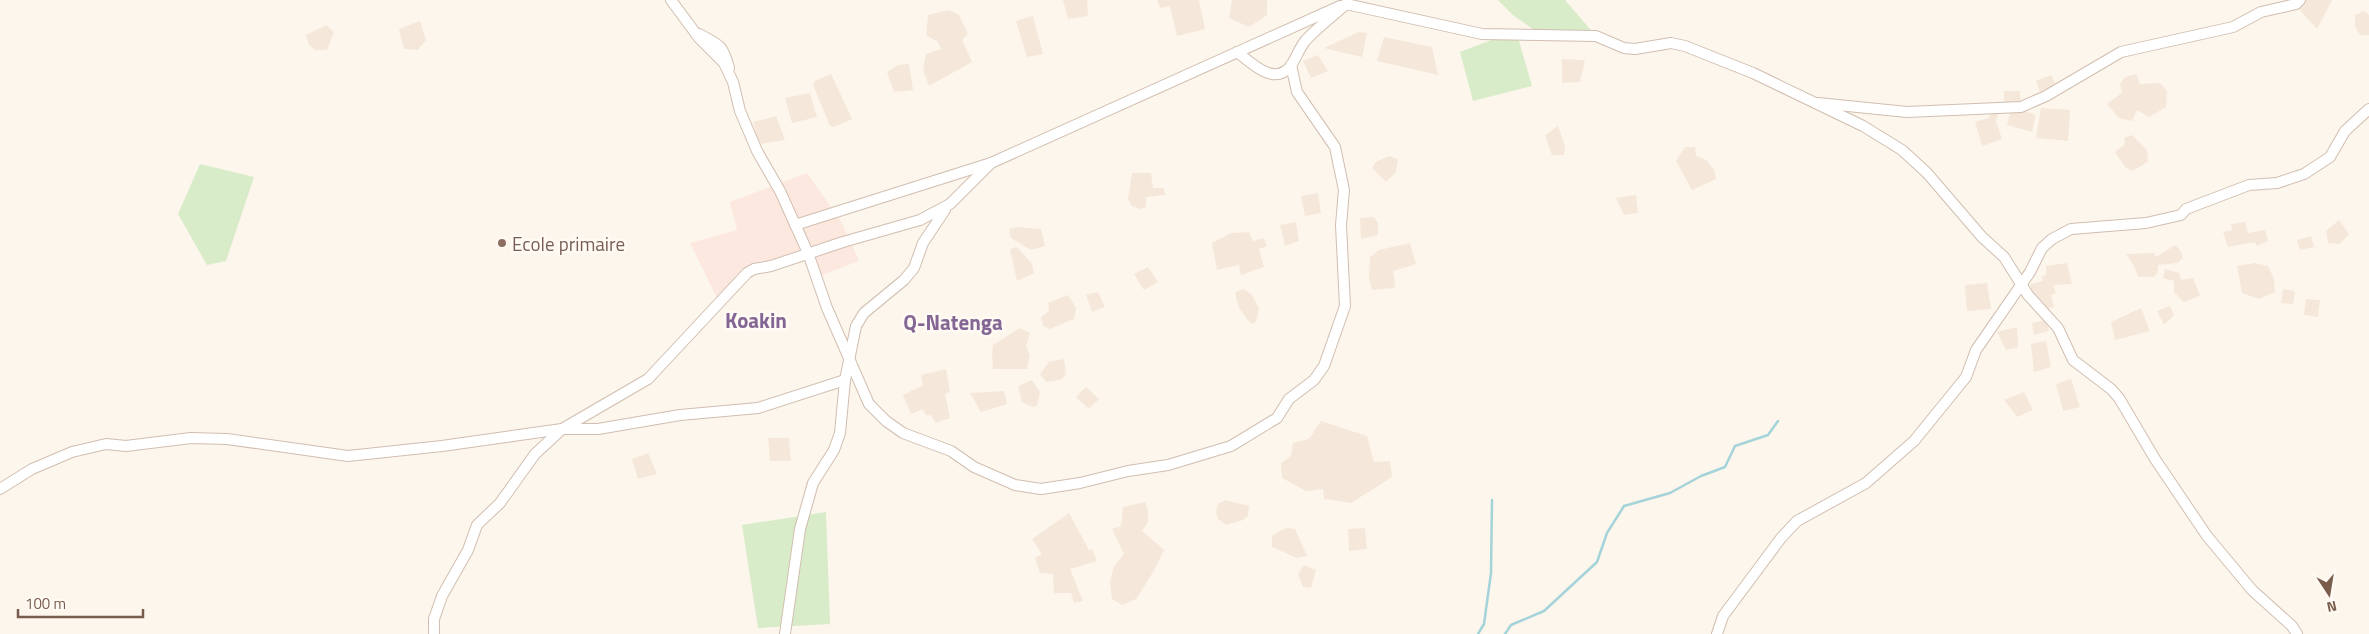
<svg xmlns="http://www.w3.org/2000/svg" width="2369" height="634" viewBox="0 0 2369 634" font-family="'Titillium Web',sans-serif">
<rect width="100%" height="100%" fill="#fdf6ec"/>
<!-- residential -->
<g fill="#f5e8da">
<path d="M1063,0H1087L1088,16L1068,19Z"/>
<path d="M1157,0H1199L1205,29L1177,36L1170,6L1160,8Z"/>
<path d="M1232,0H1267V15L1249,27L1229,18Z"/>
<path d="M2291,0H2332L2317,29Z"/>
<path d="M949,10L959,15L968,34L962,40L972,62L929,86L923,70L926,54L941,49L938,42L926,35L928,15Z"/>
<path d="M2364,11L2369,15V35H2360L2355,26V15Z"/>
<path d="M1033,16L1043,54L1027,57L1016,21Z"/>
<path d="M420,21L426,40L418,50L404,49L399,29Z"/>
<path d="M326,25L334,32L327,50H315L309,45L306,35Z"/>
<path d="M1359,32L1367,33L1362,57L1324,48Z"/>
<path d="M1384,37L1432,47L1438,75L1377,61Z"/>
<path d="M1318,55L1328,71L1311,78L1303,61Z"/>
<path d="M1562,59L1585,60L1580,82L1562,83Z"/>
<path d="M909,64L913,90L894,92L887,72L898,65Z"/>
<path d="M831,74L852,119L834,127L830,126L813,85L815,81Z"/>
<path d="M2136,74L2140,84L2160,83L2167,91L2166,107L2149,117L2137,110L2132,121L2119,118L2107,104L2122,93L2120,84L2125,77Z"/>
<path d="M2051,75L2056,85L2040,92L2036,81Z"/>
<path d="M2004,91H2020L2021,107H2014L2036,115L2032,132L2007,125L2012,107H2004Z"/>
<path d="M810,93L817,117L792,123L785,98Z"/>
<path d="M2041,108L2070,110L2068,141L2036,138Z"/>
<path d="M1991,113L1998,114L1996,121L2002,139L1982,146L1975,122L1989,118Z"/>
<path d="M776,116L785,140L759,144L753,122Z"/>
<path d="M1558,126L1565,146L1564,155H1552L1545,135Z"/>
<path d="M2132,135L2147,150L2148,162L2132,171L2125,167L2115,152L2125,144L2124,138Z"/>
<path d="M1685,147H1695L1696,156L1706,160L1714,170L1716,179L1692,190L1676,161Z"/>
<path d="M1389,156L1398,159L1396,172L1386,182L1372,168L1376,162Z"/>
<path d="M1132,173H1151L1153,188H1164L1165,195L1146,197V207L1140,209L1132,206L1128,199Z"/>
<path d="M1318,193L1321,213L1305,216L1301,196Z"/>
<path d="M1636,195L1638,213L1624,215L1616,198Z"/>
<path d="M1374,217L1378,223V235L1361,239L1360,218Z"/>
<path d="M2339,220L2349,234L2340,244L2328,243L2326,231Z"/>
<path d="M1296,222L1299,241L1285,246L1280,225Z"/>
<path d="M2245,222L2248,233L2265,230L2268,241L2257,246L2255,242L2228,247L2223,232L2232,230L2231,224Z"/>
<path d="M1018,227L1041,229L1045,246L1031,250L1011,238L1009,229Z"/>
<path d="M1249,232L1253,241L1264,238L1267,246L1259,249L1264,267L1241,275L1239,265L1217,270L1212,243L1231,233Z"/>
<path d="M2311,236L2314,247L2300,250L2297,240Z"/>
<path d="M1410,243L1416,264L1393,271L1395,288L1372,290L1369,279L1370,257L1379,250Z"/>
<path d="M2175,245L2180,250L2183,257L2178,263L2158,265V271L2154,277H2138L2134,266L2126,254L2154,253L2156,257Z"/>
<path d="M1017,247L1032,264L1034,273L1017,281L1010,249Z"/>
<path d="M2067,263L2072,284L2053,285L2056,293L2051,295L2054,307L2048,309L2033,295L2030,284L2043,281L2042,276L2046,275V266Z"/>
<path d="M2255,263L2268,266L2274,279L2275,292L2259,299L2242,293L2237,266Z"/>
<path d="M1148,267L1158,282L1144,290L1134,274Z"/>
<path d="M2165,269L2179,273L2181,280L2193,278L2200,296L2184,302L2174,292V281L2163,278Z"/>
<path d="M1987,283L1991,309L1967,311L1965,285Z"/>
<path d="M1244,289L1252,295L1259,308L1256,322L1251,324L1239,308L1235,292Z"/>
<path d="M2283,289L2295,291L2293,304L2281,303Z"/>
<path d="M1098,292L1105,307L1092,312L1086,295Z"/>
<path d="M1068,295L1076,308L1074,319L1050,329L1043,326L1041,317L1049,311L1048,303Z"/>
<path d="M2306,299L2320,300L2318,317L2304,315Z"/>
<path d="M2170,306L2174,315L2164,325L2157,311Z"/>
<path d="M2141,308L2150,331L2115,340L2111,322Z"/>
<path d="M2046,320L2049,331L2034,335L2032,323Z"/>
<path d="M2017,327L2018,347L2006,350L1997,332Z"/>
<path d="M1020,328L1030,333L1026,346L1030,355L1027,369H993L992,356L993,345Z"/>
<path d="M2046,341L2051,367L2034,372L2031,344Z"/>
<path d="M1064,359L1066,375L1060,380L1046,382L1040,374L1049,362Z"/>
<path d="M946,369L950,392L945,394L950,418L936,423L931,415L927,416L922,409L911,414L903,395L923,385L921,375Z"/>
<path d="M2071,379L2080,407L2063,411L2056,384Z"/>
<path d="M1032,380L1040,392L1037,406L1032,407L1022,402L1018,386Z"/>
<path d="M1086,387L1099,399L1089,409L1076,397Z"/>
<path d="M1004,391L1007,404L981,412L970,393Z"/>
<path d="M2024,392L2033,410L2017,417L2004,400Z"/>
<path d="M1321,421L1367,436L1374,462L1390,461L1392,477L1351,503L1324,499L1323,489L1306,491L1282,478L1281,463L1291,456L1293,443L1309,439Z"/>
<path d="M768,438H789L791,461H770Z"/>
<path d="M648,453L657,474L638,479L632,459Z"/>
<path d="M1225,500L1249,506L1248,516L1243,520L1226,525L1218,519L1216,512L1218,504Z"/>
<path d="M1145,502L1148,511V522L1142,531L1164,550L1155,569L1136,599L1122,605L1112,599L1110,582L1114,566L1124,554L1112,529L1121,526L1123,507Z"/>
<path d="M1069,513L1089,550L1092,549L1097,561L1070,569L1083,601L1074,603L1071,593H1054L1053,574L1040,573L1035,558L1042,554L1032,539Z"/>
<path d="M1286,528L1295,529L1307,556L1297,558L1272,547V536Z"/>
<path d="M1365,528L1367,549L1349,551L1348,529Z"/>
<path d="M1304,565L1316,570L1311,588L1303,587L1298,574Z"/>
</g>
<!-- commercial -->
<path fill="#fde8e0" d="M807,173L842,223L859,261L817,277L808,253L754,269L719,302L690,243L737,230L730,202Z"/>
<!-- green -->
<g fill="#d8ecc9">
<path d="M1498,0H1565L1596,36L1534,30L1513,15Z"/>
<path d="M1507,34H1517L1532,86L1473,101L1460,52Z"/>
<path d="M200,164L254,177L226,261L207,265L178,214Z"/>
<path d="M826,512L830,624L758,628L742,525Z"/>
</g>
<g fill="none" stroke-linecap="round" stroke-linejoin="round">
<!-- stream -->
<g stroke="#a5d3da" stroke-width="2.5">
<path d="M1478,634L1484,624L1491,573L1492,500"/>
<path d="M1505,634L1511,625L1544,611L1597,562L1607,533L1624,506L1670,493L1701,476L1725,467L1735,446L1768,435L1778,421"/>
</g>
<!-- minor casing -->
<g stroke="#d1beb0" stroke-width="12">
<g id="minor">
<path d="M671,0L699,38L724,63L733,82L740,111L757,151L780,191L808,253L827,308L869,404L886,421L903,433L951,451L974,467L1015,485L1041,489L1080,483L1128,471L1168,465L1231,446L1277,418L1289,399L1314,380L1324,366L1345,306L1341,225L1344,190L1335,147L1297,92L1291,65"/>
<path d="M699,34C720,45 723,45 729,68"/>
<path d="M1237,52C1252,63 1273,86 1290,67C1296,59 1299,48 1306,40C1318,27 1333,16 1346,4L1482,34L1596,36L1624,48L1635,49L1671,43L1685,46L1753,73L1863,126L1902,150L1927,173L1982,237L2004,257L2028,295L2058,328L2073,360L2111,389L2119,398L2155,459L2207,536L2252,590L2292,626L2297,634"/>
<path d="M1818,103L1907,112L2021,107L2046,96L2121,52L2233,27L2261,12L2296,4L2300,0"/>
<path d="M795,225L991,163L1340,6"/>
<path d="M0,489L32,469L72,452L106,444L126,446L191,438L227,439L348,456L442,446L562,429L648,379L747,273L754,269L771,266L843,242L920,220L950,204L991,163"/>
<path d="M434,634V619L442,596L468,550L477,525L500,503L535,454L562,429H598L680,415L758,408L845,380"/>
<path d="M785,634L800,529L813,483L834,450L840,433L845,380L856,326L864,313L904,280L914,268L923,243L945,210"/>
<path d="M1717,634L1723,616L1781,538L1797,521L1866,483L1914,441L1966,377L1976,350L2030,272L2042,248L2052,239L2071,229L2146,223L2181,215L2186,209L2249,185L2277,183L2304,174L2330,157L2345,131L2369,109"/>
</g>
</g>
<!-- minor -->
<use href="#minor" stroke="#fff" stroke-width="10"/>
</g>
<!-- markers -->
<circle fill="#8d6e63" stroke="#fffaf3" stroke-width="2" cx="502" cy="243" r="5"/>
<g text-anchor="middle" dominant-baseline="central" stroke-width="5" stroke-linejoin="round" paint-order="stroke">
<!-- education labels -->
<g font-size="19" fill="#785e54" stroke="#fffaf3" text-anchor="start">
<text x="512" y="243">Ecole primaire</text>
</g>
<!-- quarter labels -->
<g font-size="21" font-weight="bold" fill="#846695" stroke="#fffaf3">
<text x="756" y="320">Koakin</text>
<text x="953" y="322">Q-Natenga</text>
</g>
</g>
<!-- north arrow -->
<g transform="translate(2329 594) rotate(168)" stroke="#fffaf3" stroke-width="4" paint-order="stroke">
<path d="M0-4L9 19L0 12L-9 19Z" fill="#7a5c4d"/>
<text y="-8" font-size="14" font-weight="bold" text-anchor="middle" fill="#7a5c4d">N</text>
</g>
<!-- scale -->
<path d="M18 609v8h125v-8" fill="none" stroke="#7a5c4d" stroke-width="2.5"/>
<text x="25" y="609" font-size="15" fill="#7a5c4d" stroke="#fffaf3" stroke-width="4" paint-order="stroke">100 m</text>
</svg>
